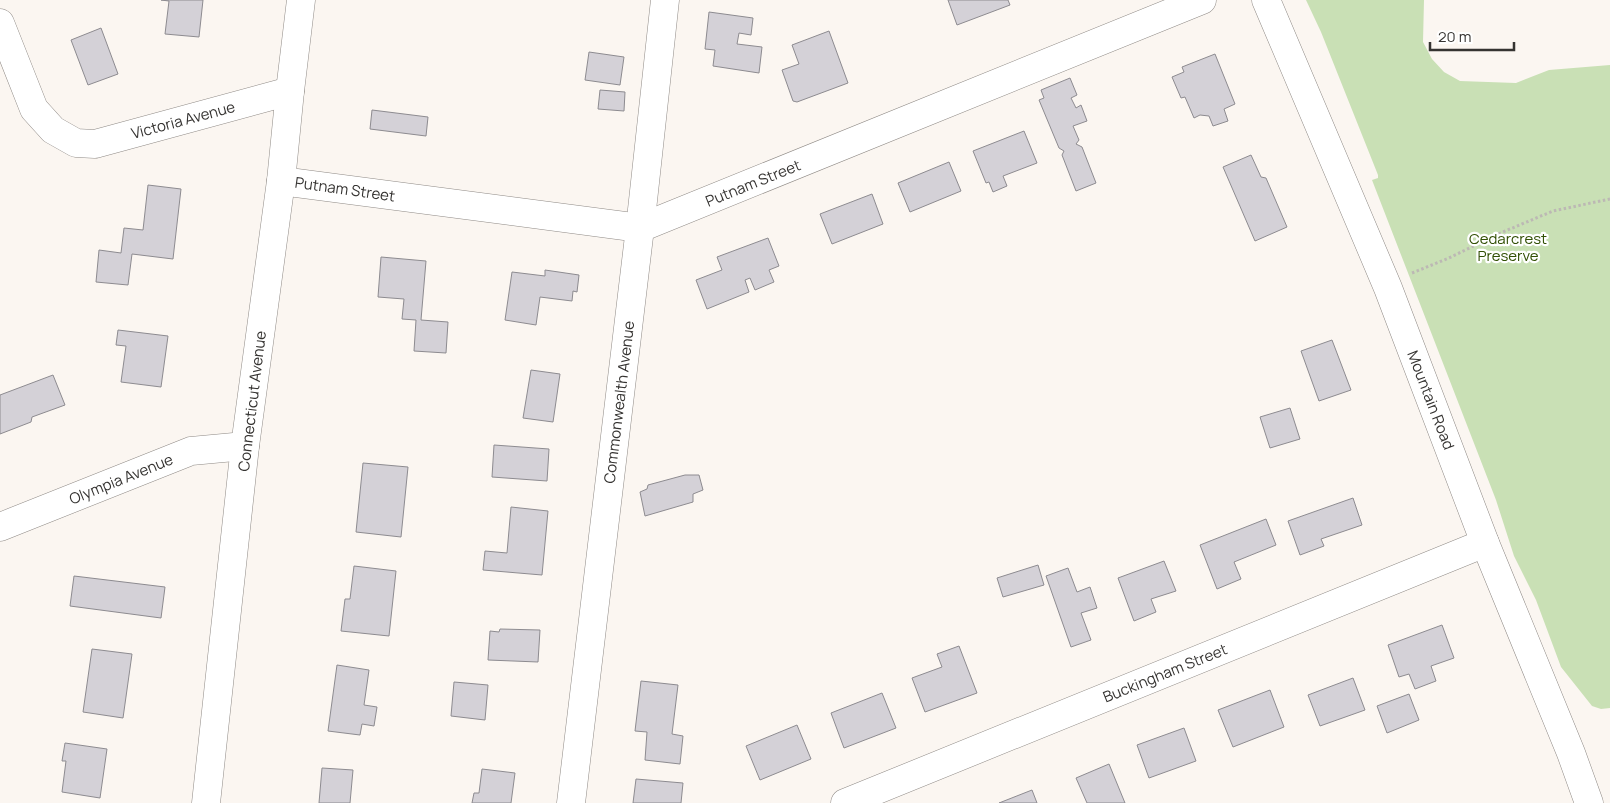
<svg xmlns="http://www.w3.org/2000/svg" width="1610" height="803" viewBox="0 0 1610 803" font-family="Manrope,sans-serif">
<rect width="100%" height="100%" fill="#fbf6f1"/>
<!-- green -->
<path fill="#c9e0b5" d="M1306,0H1424L1423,42L1432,59L1444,72L1460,81L1516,83L1549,70L1610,65V708L1601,709L1592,706L1561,667L1536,600L1514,556L1496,500L1372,180L1378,178V175L1321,32Z"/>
<!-- building -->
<g fill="#d4d1d7" stroke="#8d8b90">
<path d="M161,0H203L199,37L165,34L169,1Z"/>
<path d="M948,0H1008L1010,5L957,25Z"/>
<path d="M709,12L753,18L751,35L739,33L737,44L762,47L759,73L713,66L715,50L705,49Z"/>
<path d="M101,28L118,74L88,85L71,40Z"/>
<path d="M829,31L848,83L797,102L793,101L782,70L799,64L792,45Z"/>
<path d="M589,52L624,57L620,85L585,80Z"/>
<path d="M1215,54L1235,104L1224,109L1228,121L1213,126L1209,116L1200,115L1194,118L1185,97L1181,98L1172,77L1184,72L1182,67Z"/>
<path d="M1070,78L1077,95L1071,98L1076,108L1081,105L1087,121L1073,126L1079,140L1076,144L1082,147L1096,183L1076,191L1062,155L1064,151L1059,148L1039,100L1044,98L1041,90Z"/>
<path d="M600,90L625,92L624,111L598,109Z"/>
<path d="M372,110L428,117L426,136L370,129Z"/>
<path d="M1024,131L1037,163L1003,176L1007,186L993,192L989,182L986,183L973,151Z"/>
<path d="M1251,155L1261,177L1266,178L1287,227L1255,241L1223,167Z"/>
<path d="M949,162L961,191L910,212L898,183Z"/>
<path d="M148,185L181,189L173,259L132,254L128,285L96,282L99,250L121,253L124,228L143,230Z"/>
<path d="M872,194L883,224L832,244L820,214Z"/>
<path d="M768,238L779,266L769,270L774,282L755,290L750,278L745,280L749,292L707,309L696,280L722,270L717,257Z"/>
<path d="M381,257L426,261L421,320L448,322L446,353L414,351L416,320L402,319L404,299L378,297Z"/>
<path d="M545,270L579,275L577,292L573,291L572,301L540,297L536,325L505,320L512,272L545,276Z"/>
<path d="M118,330L168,336L161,387L121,382L126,346L116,345Z"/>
<path d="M1332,340L1351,390L1319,401L1301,351Z"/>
<path d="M531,370L560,374L553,422L523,418Z"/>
<path d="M53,375L65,405L32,417L31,422L0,434V395Z"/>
<path d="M1290,408L1300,439L1270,448L1260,417Z"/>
<path d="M494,445L549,449L547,481L492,477Z"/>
<path d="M363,463L408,467L401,537L356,532Z"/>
<path d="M685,475H699L703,490L693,494V502L645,516L640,492L647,489L648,485Z"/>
<path d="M1353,498L1362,525L1321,539L1324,546L1300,555L1288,521Z"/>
<path d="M511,507L548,511L542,575L483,570L485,551L507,553Z"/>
<path d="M1266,519L1276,545L1234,562L1241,579L1217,589L1200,545Z"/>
<path d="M1164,561L1176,591L1151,599L1156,612L1134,621L1118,578Z"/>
<path d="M1038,565L1044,585L1003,597L997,578Z"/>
<path d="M354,566L396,571L389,636L341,631L345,599H350Z"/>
<path d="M1068,568L1077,592L1090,587L1097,608L1081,613L1091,640L1071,647L1046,576Z"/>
<path d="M74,576L165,587L161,618L70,606Z"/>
<path d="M1442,625L1454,658L1431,666L1436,681L1415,689L1409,674L1399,677L1388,645Z"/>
<path d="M500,629L540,630L538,662L488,660L490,631L499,632Z"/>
<path d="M959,646L977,693L925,712L912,678L942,667L937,654Z"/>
<path d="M92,649L132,654L123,718L83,712Z"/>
<path d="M337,665L369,670L364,705L377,707L374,726L362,724L360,735L328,731Z"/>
<path d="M1353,678L1365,710L1320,726L1308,695Z"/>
<path d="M641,681L678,685L672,734L683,736L680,764L645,760L647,732L635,731Z"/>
<path d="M454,682L488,685L485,720L451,716Z"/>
<path d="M1270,690L1284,727L1233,747L1218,710Z"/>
<path d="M882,693L896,728L844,748L831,713Z"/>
<path d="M1409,694L1419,720L1387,733L1377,706Z"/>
<path d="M797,725L811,759L760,780L746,746Z"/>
<path d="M1184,728L1196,761L1149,778L1137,745Z"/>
<path d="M65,743L107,749L100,798L62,792L66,761H62Z"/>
<path d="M1109,764L1125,803H1087L1076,778Z"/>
<path d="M322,768L353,770L350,803H319Z"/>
<path d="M482,769L515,773L511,803H472L474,793H479Z"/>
<path d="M636,779L683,783L681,803H633Z"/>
<path d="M1032,790L1037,803H999Z"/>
</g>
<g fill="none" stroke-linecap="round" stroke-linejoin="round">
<!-- minor casing -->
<g stroke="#8f8a86" stroke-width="29">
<g id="minor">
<path d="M1266,0L1388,288L1485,543L1571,753L1589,803"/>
<path d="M0,23L34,109L53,130L76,143L95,144L290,91"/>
<path d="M281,181L640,228L1202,0"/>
<path d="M0,527L191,451L245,446"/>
<path d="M206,803L245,446L281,181L290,91L301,0"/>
<path d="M571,803L640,228L665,0"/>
<path d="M845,803L1485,543"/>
</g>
</g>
<!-- path -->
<path stroke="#bcb8b4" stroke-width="3" stroke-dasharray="2.5 2.5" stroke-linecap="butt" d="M1412,273L1449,258L1498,234L1553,211L1610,199"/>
<!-- minor -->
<use href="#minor" stroke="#fff" stroke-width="28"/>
</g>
<g text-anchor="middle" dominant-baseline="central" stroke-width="4.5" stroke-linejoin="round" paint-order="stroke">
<!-- street labels -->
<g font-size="15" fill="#353331" stroke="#fff">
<text transform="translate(183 120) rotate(-15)">Victoria Avenue</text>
<text transform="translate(753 183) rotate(-22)">Putnam Street</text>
<text transform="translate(345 189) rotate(8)">Putnam Street</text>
<text transform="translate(1431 400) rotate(69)">Mountain Road</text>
<text transform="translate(252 401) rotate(-83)">Connecticut Avenue</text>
<text transform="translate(619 402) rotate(-83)">Commonwealth Avenue</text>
<text transform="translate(121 479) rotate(-22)">Olympia Avenue</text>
<text transform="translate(1165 673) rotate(-22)">Buckingham Street</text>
</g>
<!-- park labels -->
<g font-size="15" fill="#325005" stroke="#fff">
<text x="1508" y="238">Cedarcrest<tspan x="1508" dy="17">Preserve</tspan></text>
</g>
</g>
<!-- scale -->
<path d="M1430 42v8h84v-8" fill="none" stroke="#353331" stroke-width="2.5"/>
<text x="1438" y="42" font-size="15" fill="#353331" stroke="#ffffff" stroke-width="4" paint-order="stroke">20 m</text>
</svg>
